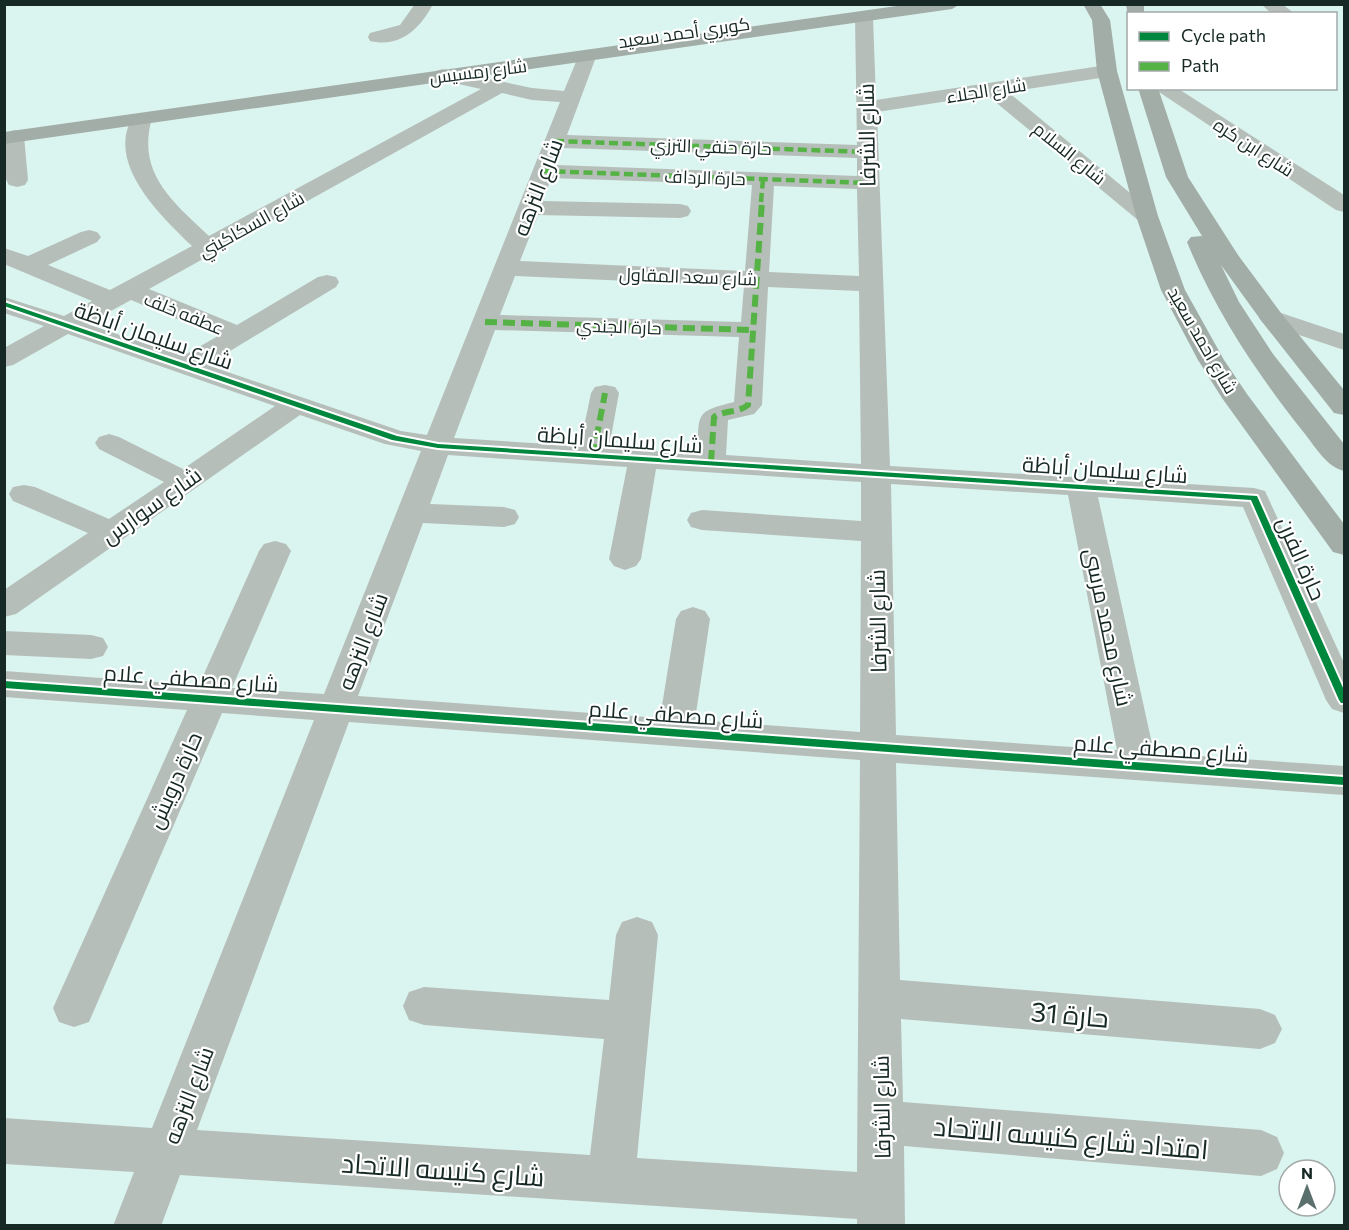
<svg xmlns="http://www.w3.org/2000/svg" width="1349" height="1230" viewBox="0 0 1349 1230" font-family="Commissioner,Cairo,sans-serif">
<rect width="100%" height="100%" fill="#daf4ef"/>
<g fill="none" stroke-linecap="round" stroke-linejoin="round">
<!-- minor -->
<g fill="#b6beb9" fill-rule="evenodd">
<path d="M415,4H433C420,29 400,48 370,41L368,37L370,33L400,25Z"/>
<path d="M1261,4H1282L1295,14H1272Z"/>
<path d="M864,12L870,13L873,17L876,100L1107,65L1114,67L1117,71L1114,75L1107,77L1008,92L1158,216L1155,221L1147,223L1139,221L987,95L877,112L890,466L1254,488L1265,491L1344,663V713L1332,709L1326,700L1243,507L1098,497L1154,753L1344,766V795L896,763L900,980L1260,1009L1275,1015L1282,1029L1275,1043L1260,1049L901,1019L903,1102L1261,1130L1277,1137L1284,1153L1277,1169L1261,1176L904,1146L905,1226H857V1219L180,1175L161,1226H113L134,1172L4,1164V1118L152,1128L314,720L222,713L89,1022L74,1027L59,1022L53,1008L187,710L4,697V671L199,685L259,551L264,544L275,541L286,544L291,551L232,688L324,694L421,451L385,444L300,415L16,614L4,617V590L88,533L13,501L9,494L13,487L24,485L35,487L109,519L164,482L99,449L95,443L99,437L109,434L119,437L183,469L275,406L68,334L13,365L4,367V348L44,326L4,313V297L64,316L92,301L4,264V248L28,256L81,232L89,230L97,232L101,237L97,242L48,265L110,290L192,246C161,216 102,161 135,114H149L152,118C136,173 173,202 209,236L481,89L436,79L433,75L436,71L443,69L532,88L564,91L578,57L580,53H594L596,57L567,135L857,145L855,17L858,13ZM502,93L532,100L560,102L427,435L401,431L207,365L336,287L339,282L336,277L327,275L318,277L237,325L149,289ZM563,148L857,158V176L556,165ZM551,178L752,185L745,271L520,261L538,215L680,218L688,216L691,211L688,206L680,204L543,201ZM774,186L857,189L859,276L769,272ZM515,276L744,286L741,322L500,315ZM768,287L859,291L861,464L726,455L728,420L754,414L762,405ZM131,300L218,336L183,356L87,324ZM495,330L739,337L734,402C693,412 700,414 697,454L609,448L619,393L615,387L605,385L595,387L591,393L580,446L454,438ZM448,455L627,467L609,559L614,566L625,570L636,566L641,559L656,469L861,482V521L702,510L691,513L687,520L691,527L702,530L861,541L860,732L695,720L710,619L705,611L693,607L681,611L676,619L660,718L358,696L423,523L504,527L515,524L519,517L515,510L504,507L430,504ZM891,484L1068,495L1117,750L896,735ZM349,722L860,760L857,1172L637,1158L658,935L652,922L637,917L622,922L616,935L609,1000L424,987L409,992L403,1006L409,1020L424,1025L604,1039L590,1155L197,1130Z"/>
<path d="M1153,88H1177L1344,195V212L1336,210Z"/>
<path d="M14,130L21,132L24,136L28,180L25,185L17,187L9,185C1,173 4,149 4,135Z"/>
<path d="M1272,310L1344,334V350L1263,323L1259,318L1263,313Z"/>
<path d="M4,631L91,635L103,638L108,647L103,656L91,659L4,655Z"/>
</g>
<!-- major -->
<g fill="#a3ada7" fill-rule="evenodd">
<path d="M911,4H960L952,9L4,144V132Z"/>
<path d="M1083,4H1100L1110,20L1117,71L1158,216L1185,290L1224,360L1247,394L1344,524V555L1333,552L1222,398L1198,360L1161,290L1136,216L1097,71L1092,20Z"/>
<path d="M1126,4H1144V14H1128V17Z"/>
<path d="M1138,88H1158L1188,177L1238,255L1281,313L1344,390V415L1334,413L1263,323L1221,265L1239,302L1273,354L1344,444V471C1327,467 1316,448 1305,434C1258,375 1216,313 1187,242L1191,237L1202,236L1166,177Z"/>
</g>
<!-- quiet-far2 -->
<g stroke="#55b245" stroke-width="4.5" stroke-dasharray="9 4.5" stroke-linecap="butt">
<path d="M555,141L866,152"/>
<path d="M543,171L867,183"/>
<path d="M761,202L763,179"/>
</g>
<!-- quiet-far1 -->
<g stroke="#55b245" stroke-width="6" stroke-dasharray="12 6" stroke-linecap="butt">
<path d="M485,322L753,330"/>
<path d="M593,456L605,393"/>
<path d="M711,462L714,417C725,410 738,413 748,405L762,201"/>
</g>
<!-- quiet -->
<path stroke="#55b245" stroke-width="8" stroke-dasharray="15 8" stroke-linecap="butt" d="M711,464V461"/>
<!-- cycleway casing -->
<g stroke="#fff" stroke-width="4">
<g id="cycleway">
<path d="M4,302L397,436L438,444L1257,496L1344,690V703H1341L1339,700L1251,500L438,448L392,440L4,306Z"/>
<path d="M4,681L1344,777V785L4,688Z"/>
</g>
</g>
<!-- cycleway -->
<use href="#cycleway" fill="#00873e" fill-rule="evenodd"/>
</g>
<g text-anchor="middle" dominant-baseline="central" stroke-width="4.5" stroke-linejoin="round" paint-order="stroke">
<!-- far-street labels -->
<g font-size="18" fill="#172925" stroke="#fff">
<text transform="translate(684 32) rotate(-8)">كوبري أحمد سعيد</text>
<text transform="translate(478 71) rotate(-7)">شارع رمسيس</text>
<text transform="translate(986 90) rotate(-9)">شارع الجلاء</text>
<text transform="translate(711 146) rotate(2)">حارة حنفي الترزي</text>
<text transform="translate(1254 147) rotate(33)">شارع ابن كره</text>
<text transform="translate(1070 153) rotate(39)">شارع السلام</text>
<text transform="translate(705 177) rotate(2)">حارة الرداف</text>
<text transform="translate(251 224) rotate(-29)">شارع السكاكيني</text>
<text transform="translate(688 276) rotate(2)">شارع سعد المقاول</text>
<text transform="translate(184 313) rotate(22)">عطفه خلف</text>
<text transform="translate(619 326) rotate(2)">حارة الجندي</text>
<text transform="translate(1203 340) rotate(60)">شارع احمد سعيد</text>
</g>
<!-- street labels -->
<g font-size="22" fill="#172925" stroke="#fff">
<text transform="translate(866 135) rotate(-91)">شارع الشرفا</text>
<text transform="translate(537 187) rotate(-69)">شارع النزهه</text>
<text transform="translate(154 335) rotate(19)">شارع سليمان أباظة</text>
<text transform="translate(620 439) rotate(4)">شارع سليمان أباظة</text>
<text transform="translate(1105 469) rotate(4)">شارع سليمان أباظة</text>
<text transform="translate(151 505) rotate(-35)">شارع سوارس</text>
<text transform="translate(1302 558) rotate(66)">حارة الفرن</text>
<text transform="translate(877 621) rotate(-91)">شارع الشرفا</text>
<text transform="translate(1109 627) rotate(78)">شارع محمد مرسى</text>
<text transform="translate(362 641) rotate(-69)">شارع النزهه</text>
<text transform="translate(191 678) rotate(4)">شارع مصطفي علام</text>
<text transform="translate(676 714) rotate(4)">شارع مصطفي علام</text>
<text transform="translate(1161 748) rotate(4)">شارع مصطفي علام</text>
<text transform="translate(174 780) rotate(-66)">حارة درويش</text>
<text transform="translate(188 1095) rotate(-69)">شارع النزهه</text>
<text transform="translate(881 1107) rotate(-91)">شارع الشرفا</text>
</g>
<!-- near-street labels -->
<g font-size="27" fill="#172925" stroke="#fff">
<text transform="translate(1070 1014) rotate(5)">حارة 31</text>
<text transform="translate(1071 1137) rotate(5)">امتداد شارع كنيسه الاتحاد</text>
<text transform="translate(443 1169) rotate(4)">شارع كنيسه الاتحاد</text>
</g>
</g>
<!-- border -->
<rect width="1349" height="1230" fill="none" stroke="#172925" stroke-width="12"/>
<!-- legend -->
<rect x="1127" y="12" width="210" height="78" fill="#ffffff" stroke="#a2a9a8" stroke-width="1.5"/>
<rect x="1139" y="32" width="30" height="9" fill="#00873e" stroke="#a2a9a8" stroke-width="1.5"/>
<text x="1181" y="42" font-size="18" fill="#172925">Cycle path</text>
<rect x="1139" y="62" width="30" height="9" fill="#55b245" stroke="#a2a9a8" stroke-width="1.5"/>
<text x="1181" y="72" font-size="18" fill="#172925">Path</text>
<!-- north arrow -->
<g transform="translate(1307 1188)"><circle r="28" fill="#ffffff" stroke="#a2a9a8" stroke-width="1.5"/>
<path d="M0-4.5L10 22L0 15L-10 22Z" fill="#5b706c"/>
<text y="-9" font-size="16" font-weight="bold" text-anchor="middle" fill="#172925">N</text>
</g>
</svg>
